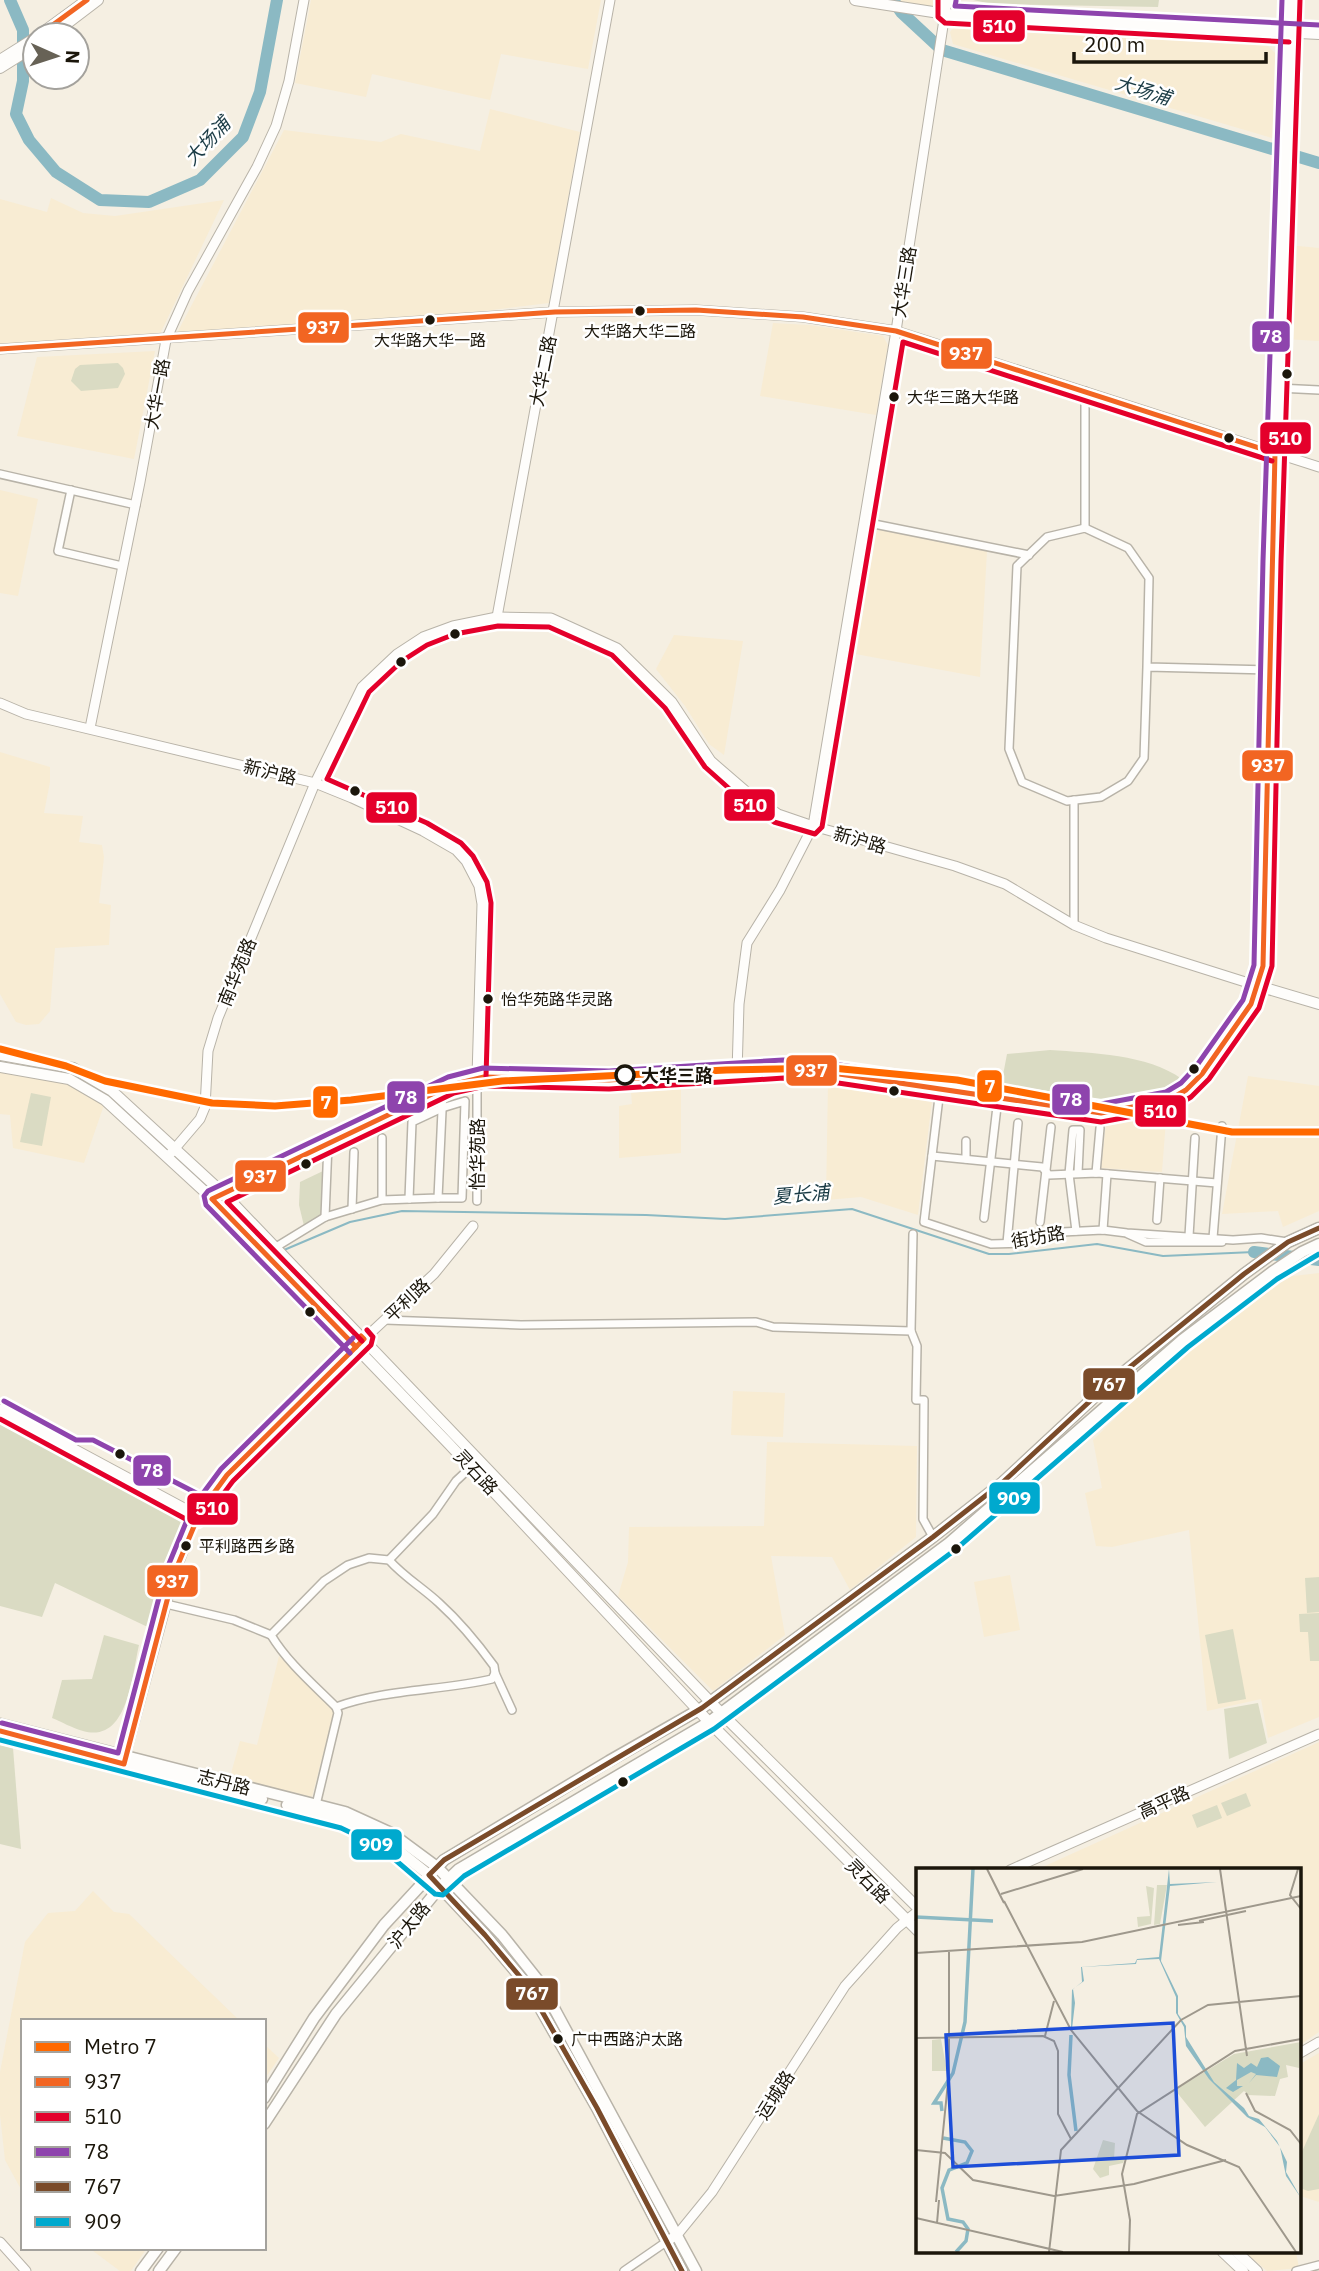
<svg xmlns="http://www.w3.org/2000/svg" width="1319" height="2271" viewBox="0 0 1319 2271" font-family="'IBM Plex Sans','Noto Sans SC',sans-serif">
<rect width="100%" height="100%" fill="#f5efe2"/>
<!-- built -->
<g fill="#f8ecd3">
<path d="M311,0H601L588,69L501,54L490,100L372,74L366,97L295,83Z"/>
<path d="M898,0H942V10L899,2Z"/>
<path d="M958,22L1263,41L1277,55L1275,139L953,44L950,32Z"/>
<path d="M490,109L580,132L549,303L476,312L177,333L284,130L381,142L401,134L480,151Z"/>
<path d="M51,198L83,213L115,216L224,200L160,334L0,344V199L47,212Z"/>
<path d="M1288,245L1319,248V341L1283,339Z"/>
<path d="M773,323L809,325L883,336L888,345L876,415L760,396Z"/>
<path d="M155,351L134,459L17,436L37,357Z"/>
<path d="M0,490L38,499L18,596L0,593Z"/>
<path d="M871,528L987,551L980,677L850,653Z"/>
<path d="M674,635L743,641L724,755L709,744L685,706L656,669Z"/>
<path d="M0,752L50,767V782L44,813L83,816L79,842L102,845L104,857L99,903L111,905L109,945L55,948L50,1011L39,1024L26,1025L16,1022L0,994Z"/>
<path d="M0,1071L68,1083L104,1105L84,1163L13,1148L10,1115L0,1114Z"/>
<path d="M1248,1076L1319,1086V1211L1283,1227L1278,1211L1222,1214Z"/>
<path d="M828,1082L932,1101L918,1215L861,1197L826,1200Z"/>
<path d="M681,1089V1153L619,1158V1106L632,1104L631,1093Z"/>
<path d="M1167,1107L1162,1172L1101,1168L1106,1123Z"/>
<path d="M1319,1273V1717L1268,1738L1261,1699L1207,1711L1189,1530L1112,1547L1096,1546L1085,1493L1102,1488L1093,1440L1154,1380L1266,1289L1285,1277Z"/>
<path d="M733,1391L785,1393L783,1437L731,1435Z"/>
<path d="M767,1442L917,1446L916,1537L850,1590L832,1557L771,1556L785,1635L713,1691L618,1596L628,1562L629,1527L764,1526Z"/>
<path d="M1010,1575L1020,1630L984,1637L974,1582Z"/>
<path d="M279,1656L334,1712L312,1797L230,1777L240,1741L257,1745Z"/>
<path d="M1319,1742V2032L1300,2045V1870H1036Z"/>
<path d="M93,1891L114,1912L129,1914L240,2021H23V2193L5,2160L0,2115V2072L25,1942L48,1913L75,1911Z"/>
<path d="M264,2044L279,2058L264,2080Z"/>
<path d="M1319,2053V2202L1300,2196V2064Z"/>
<path d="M89,2248H147L131,2271H120Z"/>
<path d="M1245,2252H1296L1299,2268L1267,2271Z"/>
</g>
<!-- green -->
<g fill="#dadbc3">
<path d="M973,0H1159L1158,7L992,4Z"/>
<path d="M118,363L123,368L125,374L118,388L81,391L71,381L75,369L80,365Z"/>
<path d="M1050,1050C1092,1053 1147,1054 1182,1079C1117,1123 1071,1103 1000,1091L1007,1054Z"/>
<path d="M31,1093L51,1097L42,1146L20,1142Z"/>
<path d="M323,1171L321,1216L304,1226L299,1205L300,1182Z"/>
<path d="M0,1416L108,1471L189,1518L154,1630L55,1583L42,1617L0,1606Z"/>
<path d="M1319,1577V1612L1307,1613L1305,1578Z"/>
<path d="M1319,1613V1661H1310L1308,1632H1300L1299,1614Z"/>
<path d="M1233,1629L1246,1699L1218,1704L1205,1635Z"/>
<path d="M104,1635L139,1645C132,1675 128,1744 83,1731C72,1728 62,1722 52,1718L62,1680L92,1679Z"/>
<path d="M1258,1703L1267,1743L1229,1759L1224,1709Z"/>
<path d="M0,1745L13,1748L21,1849L0,1844Z"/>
<path d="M1246,1793L1251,1806L1227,1816L1221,1803Z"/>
<path d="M1217,1805L1222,1818L1197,1828L1192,1815Z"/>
<path d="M1319,2114V2189L1308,2191L1300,2188V2156Z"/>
</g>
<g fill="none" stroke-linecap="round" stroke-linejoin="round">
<!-- stream -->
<path stroke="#8bb9c3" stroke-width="2" d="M284,1250L350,1222L402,1211L646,1215L725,1219L852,1209L989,1254H1009L1097,1244L1163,1256L1254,1252"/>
<!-- river -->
<g stroke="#8bb9c3" stroke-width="12">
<path d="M10,0L23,30V81L16,114L29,140L56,172L100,200L149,202L200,180L243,137L260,92L277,0"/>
<path d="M893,0L901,12L942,50L1319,163"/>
<path d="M1254,1252L1319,1260"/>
</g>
<!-- minor casing -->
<g stroke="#b8b3a8" stroke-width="10">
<g id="minor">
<path d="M1278,388L1319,390"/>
<path d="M1085,391V528"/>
<path d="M0,474L136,505"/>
<path d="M71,490L58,551L122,566"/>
<path d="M864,522L1029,555"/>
<path d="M1147,667L1149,578L1128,548L1085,528L1047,537L1017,566L1009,749L1022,782L1067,801L1101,797L1128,781L1144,758L1147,667L1270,670"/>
<path d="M1074,800V925"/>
<path d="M940,1089L924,1222L991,1244L1023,1243L1062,1232L1103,1230L1127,1233L1233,1240L1261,1238L1287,1242"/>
<path d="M932,1156L1042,1167L1049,1175L1097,1173L1217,1183"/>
<path d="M966,1159V1141"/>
<path d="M1096,1173L1100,1128"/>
<path d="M409,1199L412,1122L442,1108L465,1101L462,1198H438"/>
<path d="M382,1200V1138"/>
<path d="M477,1201V1077"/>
<path d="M352,1209L354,1152"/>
<path d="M325,1217L328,1144"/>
<path d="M984,1218L998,1098"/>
<path d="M1157,1220L1160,1178"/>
<path d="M1040,1222L1051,1127"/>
<path d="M1103,1230L1107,1174"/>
<path d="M1076,1231L1069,1174L1073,1130H1080L1078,1173"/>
<path d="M1128,1234L1146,1242H1222"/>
<path d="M1189,1236L1195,1138"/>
<path d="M1213,1238L1222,1126"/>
<path d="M1007,1243L1018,1123"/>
<path d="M276,1247L325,1217L382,1200L438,1198L443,1089"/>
<path d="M385,1320L521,1325L756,1322L773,1327L911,1331L917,1346L916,1400H924L923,1519L933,1537"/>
<path d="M911,1331L913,1234"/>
<path d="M369,1558L389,1560C404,1577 423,1588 439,1603C460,1622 478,1644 494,1666L495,1673L492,1679C440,1691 385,1689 336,1707C313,1684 288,1663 271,1635L324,1581L348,1565Z"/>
<path d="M389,1560L433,1514L456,1481L471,1467"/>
<path d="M166,1604L234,1620L271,1635"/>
<path d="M495,1673L512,1710"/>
<path d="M316,1805L338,1713L336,1707"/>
<path d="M624,2271L666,2242"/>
<path d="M1296,2271L1319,2265"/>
</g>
</g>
<!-- tertiary casing -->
<g stroke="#b8b3a8" stroke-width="11">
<g id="tertiary">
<path d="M0,349L555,312L696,310L803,317L896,331L1319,467"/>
<path d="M497,617L610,0"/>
<path d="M0,703L26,714L315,783L352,798L423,831L456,850L466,861L479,886L482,904L477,1077"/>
<path d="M90,728L140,482L166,340L188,291L257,167L276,126L289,81L304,0"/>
<path d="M737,1073L739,1004L747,943L780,890L813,826L896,331L947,0"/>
<path d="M171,1153L200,1119L205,1107L208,1051L218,1018L315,783L362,687L397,654L423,637L453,626L497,617L551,618L617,648L672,702L711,761L748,793L778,814L813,826L955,866L1005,884L1074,925L1106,938L1258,986"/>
<path d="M364,1339L434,1274L473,1226"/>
<path d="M0,1409L197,1515L174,1575L125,1757"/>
<path d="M202,1506L227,1475L356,1347"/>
<path d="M1010,1870L1319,1734"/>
<path d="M1300,2053L1319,2042"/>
<path d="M0,2242L26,2271"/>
<path d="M666,2242L677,2235L712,2192L845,1986L897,1928L918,1911"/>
</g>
</g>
<!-- secondary casing -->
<g stroke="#b8b3a8" stroke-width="12">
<g id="secondary">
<path d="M855,0L946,14L1319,34"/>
<path d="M39,35L87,0"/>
<path d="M52,35L98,0"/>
<path d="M0,60L35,38"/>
<path d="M0,68L35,46"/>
<path d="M1258,986L1319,1004"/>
<path d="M0,1055L73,1068L112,1091L225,1195L721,1713L918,1908"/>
<path d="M0,1067L69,1079L105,1100L217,1203L449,1444L709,1722L918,1931"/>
<path d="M212,1199L451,1085L484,1077L609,1080L784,1069L819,1071L1101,1113L1169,1100L1186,1090L1202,1074L1251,1004L1258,986L1263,966L1272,561L1291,0"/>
<path d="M1223,2252L1243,2271"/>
<path d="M1237,2252L1257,2271"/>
</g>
</g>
<!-- primary casing -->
<g stroke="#b8b3a8" stroke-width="13">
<g id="primary">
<path d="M0,1724L345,1812L391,1833L437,1867L502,1935L541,1984L696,2271"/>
<path d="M101,1758L262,1799"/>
<path d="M287,1805L344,1820L384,1839L429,1875L485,1935L527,1985L597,2108L682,2271"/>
<path d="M264,2098L314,2018L384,1925L444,1860L609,1761L702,1708L933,1537L1003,1482L1103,1389L1244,1274L1288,1242L1319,1228"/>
<path d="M264,2124L336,2014L440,1887L459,1869L709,1722L949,1543L1182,1340L1272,1272L1302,1252L1319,1244"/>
<path d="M141,2271L158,2248"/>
<path d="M159,2271L176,2248"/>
</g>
</g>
<!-- minor -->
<use href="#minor" stroke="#fefdfb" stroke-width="7"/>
<!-- tertiary -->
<use href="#tertiary" stroke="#fefdfb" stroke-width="9"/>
<!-- secondary -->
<use href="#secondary" stroke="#fefdfb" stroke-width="10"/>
<!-- primary -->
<use href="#primary" stroke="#fefdfb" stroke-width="10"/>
<!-- bus-1 casing -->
<g stroke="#fff" stroke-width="10">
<g id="bus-1">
<path d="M39,35L87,0"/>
<path d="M0,349L555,312L696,310L803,317L896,331L1275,453"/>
<path d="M356,1347L212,1199L451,1085L484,1077L609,1080L784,1069L819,1071L1101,1113L1169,1100L1186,1090L1202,1074L1251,1004L1263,966L1275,453"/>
<path d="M0,1731L124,1764L174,1574L200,1512L227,1475L364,1339L361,1336"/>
</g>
</g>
<!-- bus-2 casing -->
<g stroke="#fff" stroke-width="10">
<g id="bus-2">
<path d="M938,0V17L945,23L1289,42"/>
<path d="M486,1077L491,903L487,882L473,856L461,843L427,823L327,779L369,692L402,661L427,645L455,634L498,626L549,627L612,655L665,708L705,767L742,800L774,822L815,834L822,827L903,342L1272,461"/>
<path d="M362,1341L227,1202L454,1093L485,1086L609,1089L784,1078L818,1080L1101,1122L1171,1109L1191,1097L1209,1079L1259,1008L1272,966L1281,561L1300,0"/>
<path d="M0,1419L193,1523L199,1524C207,1518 225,1491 233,1481L371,1345L373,1337L367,1330"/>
</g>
</g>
<!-- bus-3 casing -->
<g stroke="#fff" stroke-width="10">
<g id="bus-3">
<path d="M956,1L955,6L1319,25"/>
<path d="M350,1353L206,1205L204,1196L208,1191L448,1077L483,1068L609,1071L783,1060L820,1062L1101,1104L1166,1092L1181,1083L1195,1068L1243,1000L1254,965L1263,561L1282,0"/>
<path d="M4,1401L76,1440H93L206,1498"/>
<path d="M2,1723L118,1753L166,1571L192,1508L221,1469L353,1338"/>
</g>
</g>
<!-- bus-4 casing -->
<g stroke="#fff" stroke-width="10">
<path id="bus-4" d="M682,2271L597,2108L527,1985L485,1935L429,1875L444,1860L702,1708L933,1537L1003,1482L1103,1389L1244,1274L1288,1242L1319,1228"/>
</g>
<!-- bus-5 casing -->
<g stroke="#fff" stroke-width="10">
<path id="bus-5" d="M0,1740L341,1828L379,1846L435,1894L443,1895L464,1876L714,1729L955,1550L1188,1347L1277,1279L1319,1254"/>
</g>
<!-- bus-1 -->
<use href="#bus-1" stroke="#f26522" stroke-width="5"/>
<!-- bus-2 -->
<use href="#bus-2" stroke="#e4002b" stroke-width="5"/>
<!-- bus-3 -->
<use href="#bus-3" stroke="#8e44ad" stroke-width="5"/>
<!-- bus-4 -->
<use href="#bus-4" stroke="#7a4b2a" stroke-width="5"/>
<!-- bus-5 -->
<use href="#bus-5" stroke="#00a9ce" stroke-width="5"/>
<!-- metro-1 casing -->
<g stroke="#fff" stroke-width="12">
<path id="metro-1" d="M0,1049L66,1066L105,1081L212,1103L275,1106L351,1100L502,1081L726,1070L832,1068L957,1080L1232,1132H1319"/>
</g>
<!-- metro-1 -->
<use href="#metro-1" stroke="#ff6900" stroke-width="7"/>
</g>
<!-- markers -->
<g fill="#1b160b" stroke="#fff" stroke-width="2.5">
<circle cx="640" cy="311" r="6"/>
<circle cx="430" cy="320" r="6"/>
<circle cx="1287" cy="374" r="6"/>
<circle cx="894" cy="397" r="6"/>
<circle cx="1229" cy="438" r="6"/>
<circle cx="455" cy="634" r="6"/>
<circle cx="401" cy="662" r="6"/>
<circle cx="355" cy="791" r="6"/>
<circle cx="488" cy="999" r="6"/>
<circle cx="1194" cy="1069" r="6"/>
<circle cx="894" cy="1091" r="6"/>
<circle cx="306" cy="1164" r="6"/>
<circle cx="310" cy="1312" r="6"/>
<circle cx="120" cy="1454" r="6"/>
<circle cx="186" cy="1546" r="6"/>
<circle cx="956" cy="1549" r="6"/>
<circle cx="623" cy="1782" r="6"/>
<circle cx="558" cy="2039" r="6"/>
</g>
<circle fill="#fff" stroke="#1b160b" stroke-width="3.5" cx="625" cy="1075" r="9"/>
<g text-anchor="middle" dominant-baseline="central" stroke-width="5" stroke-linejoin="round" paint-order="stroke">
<!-- bus labels -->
<g font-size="16" fill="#1b160b" stroke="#fff" text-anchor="start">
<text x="640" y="331" text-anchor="middle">大华路大华二路</text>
<text x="430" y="340" text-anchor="middle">大华路大华一路</text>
<text x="907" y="397">大华三路大华路</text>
<text x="501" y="999">怡华苑路华灵路</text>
<text x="199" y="1546">平利路西乡路</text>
<text x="571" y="2039">广中西路沪太路</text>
</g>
<!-- street labels -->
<g font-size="18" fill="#1b160b" stroke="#fff">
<text transform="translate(904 282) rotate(-81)">大华三路</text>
<text transform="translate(543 371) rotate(-79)">大华二路</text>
<text transform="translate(157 394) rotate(-80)">大华一路</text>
<text transform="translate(270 772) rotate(14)">新沪路</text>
<text transform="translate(860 840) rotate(16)">新沪路</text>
<text transform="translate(237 972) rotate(-68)">南华苑路</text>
<text transform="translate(477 1154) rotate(-90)">怡华苑路</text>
<text transform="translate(1038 1237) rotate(-10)">街坊路</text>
<text transform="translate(407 1300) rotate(-43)">平利路</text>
<text transform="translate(476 1472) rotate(47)">灵石路</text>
<text transform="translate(224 1782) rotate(14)">志丹路</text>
<text transform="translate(1164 1802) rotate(-24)">高平路</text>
<text transform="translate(868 1881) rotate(45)">灵石路</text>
<text transform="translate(409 1925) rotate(-51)">沪太路</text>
<text transform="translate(775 2095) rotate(-57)">运城路</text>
</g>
<!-- stop labels -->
<g font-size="18" font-weight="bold" fill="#1b160b" stroke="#fff" text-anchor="start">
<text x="641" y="1075">大华三路</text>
</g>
<!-- water labels -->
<g font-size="19" font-style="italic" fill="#1a3b45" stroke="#fff">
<text transform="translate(1143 90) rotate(17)">大场浦</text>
<text transform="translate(207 141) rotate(-47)">大场浦</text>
<text transform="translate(801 1194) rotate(-5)">夏长浦</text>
</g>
</g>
<!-- overview -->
<g transform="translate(916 1868)">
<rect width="385" height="385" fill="#f5efe2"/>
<path d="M241,17H251L244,56L238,57ZM230,18L238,20L235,56L222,59L221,49L234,48ZM25,171L31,203H16V172ZM385,174L383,200L370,197L372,209L364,211L359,228L332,227L328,223L289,259L259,222L318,186ZM187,272L199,275L198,291L209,290L207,295L193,298V307L184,310L177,301Z" fill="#dadbc3"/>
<path d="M253,1L254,16L301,14L254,18L245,93L262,128V146L270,158V169L298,214L328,240L333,248L343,251L361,273L371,294L370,304L385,330L370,308L364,279L349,259L331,249L293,211L270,178L268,159L260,145V129L243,91L221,92L220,96L166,99L168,113L157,121L159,135L156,161L155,159L156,122L166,114L165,99L219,95L221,91L243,89ZM352,189L364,198L361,209L340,207L333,215L340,206L335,204L321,212V218H327L317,224L310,220L320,212L321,195L328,200L335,195L341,199L345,190Z" fill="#8bb9c3"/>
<path fill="none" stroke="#8bb9c3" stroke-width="3.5" d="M0,49L77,53M155,167L153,207L160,263M26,243L25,235H18L37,205L49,154L57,1M27,270L49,274L56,283L51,295L33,302L26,320L32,351L47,354L52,361L50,373L40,384"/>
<path fill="none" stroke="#9e988c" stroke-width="2" d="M71,1L88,35M304,1L331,188M382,1L374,27L385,41M85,26L167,1M88,33L155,162L221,243L271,277L323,299L380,384M283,53L330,43M262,57L288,54M0,85L166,74L385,28M129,168L138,133M0,170L127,168L138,173L142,183V246L155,271M330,225L339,243L374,262L385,276M0,282L29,285L57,312L138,328L218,316L310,292M20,334L33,204V82M0,350L147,384M21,355L23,332M133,384L145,282L265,152L292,137L385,128M213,384L214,352L206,306L221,246L319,183L385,171"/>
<path fill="#1d4ed8" fill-opacity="0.15" stroke="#1d4ed8" stroke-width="3.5" d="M257,155L263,287L37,299L30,167Z"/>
<rect width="385" height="385" fill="none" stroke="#1b160b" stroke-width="3.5"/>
</g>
<g stroke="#fff" stroke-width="2.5">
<rect x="972" y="9" width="54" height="34" rx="7" fill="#e4002b"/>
<rect x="297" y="311" width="53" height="33" rx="7" fill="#f26522"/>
<rect x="1251" y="320" width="40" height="33" rx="7" fill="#8e44ad"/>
<rect x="940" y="337" width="53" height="33" rx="7" fill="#f26522"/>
<rect x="1259" y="421" width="53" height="34" rx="7" fill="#e4002b"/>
<rect x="1241" y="749" width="53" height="33" rx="7" fill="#f26522"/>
<rect x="723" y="788" width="53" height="34" rx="7" fill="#e4002b"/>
<rect x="365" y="791" width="53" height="33" rx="7" fill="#e4002b"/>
<rect x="785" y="1054" width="53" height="33" rx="7" fill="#f26522"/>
<rect x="976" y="1069" width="27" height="34" rx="7" fill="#ff6900"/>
<rect x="386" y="1080" width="40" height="34" rx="7" fill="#8e44ad"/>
<rect x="1051" y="1083" width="40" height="33" rx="7" fill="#8e44ad"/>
<rect x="312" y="1085" width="27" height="34" rx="7" fill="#ff6900"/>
<rect x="1134" y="1094" width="53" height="34" rx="7" fill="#e4002b"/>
<rect x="234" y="1159" width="53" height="34" rx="7" fill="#f26522"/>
<rect x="1082" y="1367" width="54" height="34" rx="7" fill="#7a4b2a"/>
<rect x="132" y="1454" width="40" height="33" rx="7" fill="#8e44ad"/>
<rect x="988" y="1481" width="53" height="34" rx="7" fill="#00a9ce"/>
<rect x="186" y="1492" width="53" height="34" rx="7" fill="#e4002b"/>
<rect x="146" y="1564" width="53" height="34" rx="7" fill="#f26522"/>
<rect x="350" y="1828" width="53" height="33" rx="7" fill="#00a9ce"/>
<rect x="505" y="1977" width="54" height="34" rx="7" fill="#7a4b2a"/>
</g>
<g font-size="19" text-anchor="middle" font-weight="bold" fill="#fff">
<text x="999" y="33">510</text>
<text x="323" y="334">937</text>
<text x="1271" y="343">78</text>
<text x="966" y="360">937</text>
<text x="1285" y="445">510</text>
<text x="1268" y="772">937</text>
<text x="750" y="812">510</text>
<text x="392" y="814">510</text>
<text x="811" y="1077">937</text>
<text x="990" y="1093">7</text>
<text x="406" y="1104">78</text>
<text x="1071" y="1106">78</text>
<text x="326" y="1109">7</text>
<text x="1160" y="1118">510</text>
<text x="260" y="1183">937</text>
<text x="1109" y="1391">767</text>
<text x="152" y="1477">78</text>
<text x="1014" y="1505">909</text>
<text x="212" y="1515">510</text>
<text x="172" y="1588">937</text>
<text x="376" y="1851">909</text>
<text x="532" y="2000">767</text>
</g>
<!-- legend -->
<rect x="21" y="2019" width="245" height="231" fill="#ffffff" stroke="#a4a29d" stroke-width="2"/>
<rect x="35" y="2042" width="35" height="10" fill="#ff6900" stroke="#a4a29d" stroke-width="2"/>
<text x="84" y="2054" font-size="21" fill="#1b160b">Metro 7</text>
<rect x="35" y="2077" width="35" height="10" fill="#f26522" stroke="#a4a29d" stroke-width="2"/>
<text x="84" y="2089" font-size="21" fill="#1b160b">937</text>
<rect x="35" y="2112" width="35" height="10" fill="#e4002b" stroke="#a4a29d" stroke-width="2"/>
<text x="84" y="2124" font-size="21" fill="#1b160b">510</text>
<rect x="35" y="2147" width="35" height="10" fill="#8e44ad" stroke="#a4a29d" stroke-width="2"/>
<text x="84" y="2159" font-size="21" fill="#1b160b">78</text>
<rect x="35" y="2182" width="35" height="10" fill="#7a4b2a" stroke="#a4a29d" stroke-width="2"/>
<text x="84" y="2194" font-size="21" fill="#1b160b">767</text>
<rect x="35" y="2217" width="35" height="10" fill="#00a9ce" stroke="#a4a29d" stroke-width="2"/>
<text x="84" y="2229" font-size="21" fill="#1b160b">909</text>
<!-- north arrow -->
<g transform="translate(56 56) rotate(93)"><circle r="33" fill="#ffffff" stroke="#a4a29d" stroke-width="2"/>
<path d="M0-5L12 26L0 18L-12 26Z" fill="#676256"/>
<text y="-10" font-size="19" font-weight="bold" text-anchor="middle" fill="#1b160b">N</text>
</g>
<!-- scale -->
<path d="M1074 52v10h192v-10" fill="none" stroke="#1b160b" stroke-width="3.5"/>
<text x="1084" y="52" font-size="21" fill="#1b160b" stroke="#ffffff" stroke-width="5" paint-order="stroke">200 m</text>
</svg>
